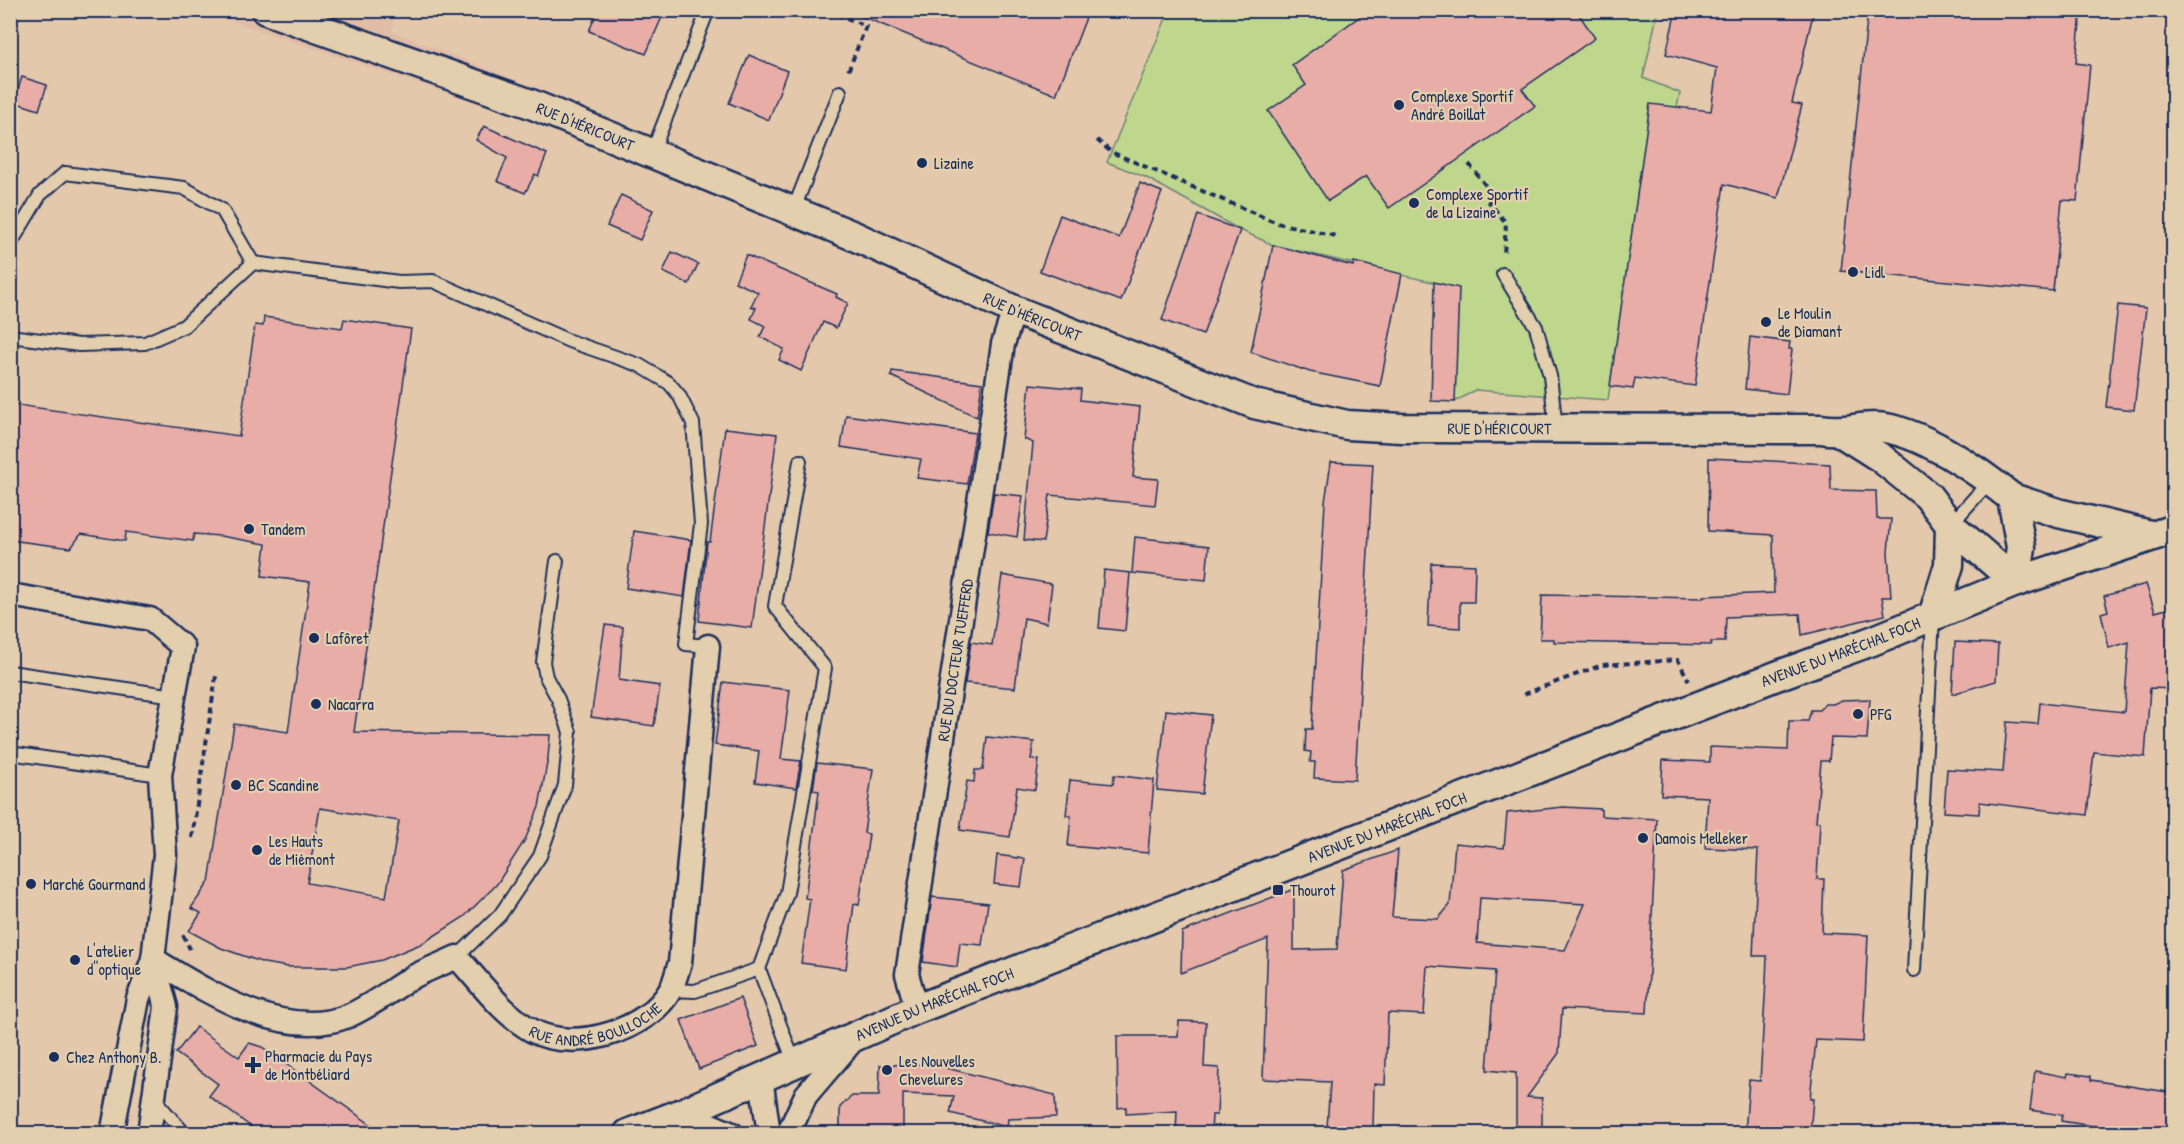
<svg xmlns="http://www.w3.org/2000/svg" width="2184" height="1144" viewBox="0 0 2184 1144" font-family="'Patrick Hand',sans-serif">
<rect width="100%" height="100%" fill="#e4c8ac"/>
<filter id="ink" filterUnits="userSpaceOnUse"><feTurbulence type="fractalNoise" baseFrequency=".0167" numOctaves="2"/><feDisplacementMap in="SourceGraphic" scale="12" xChannelSelector="R" yChannelSelector="G"/><feConvolveMatrix kernelMatrix="1 2 1 2 8 2 1 2 1" color-interpolation-filters="sRGB"/></filter>
<g filter="url(#ink)">
<!-- built -->
<path fill="#e1bda8" d="M200,11H397L392,31L529,85L515,113L462,98Z"/>
<!-- green -->
<path fill="#bed78d" stroke="#6c8376" stroke-width="1.5" d="M1169,11H1658L1643,78L1680,93L1677,107L1650,105L1608,400L1475,390L1455,402L1458,288L1273,245L1240,230L1145,177L1107,162Z"/>
<!-- building -->
<g fill="#e8ada7" stroke="#1b2f5e" stroke-width="1.5" fill-rule="evenodd">
<path d="M598,10H665L646,54L589,31Z"/>
<path d="M846,10H1089L1056,95Z"/>
<path d="M1369,10H1576L1595,38L1522,89L1535,106L1389,208L1366,176L1328,201L1268,111L1306,85L1292,65Z"/>
<path d="M1676,10H1814L1792,103L1802,105L1778,198L1724,184L1695,386L1635,378L1633,389L1610,386L1650,104L1711,111L1717,68L1666,54Z"/>
<path d="M1868,10L2081,12L2076,63L2090,65L2077,201L2062,200L2053,291L1841,271Z"/>
<path d="M749,55L787,71L769,120L729,103Z"/>
<path d="M22,77L47,85L39,110L14,102Z"/>
<path d="M484,126L547,154L538,176L535,174L525,193L497,181L507,158L476,140Z"/>
<path d="M1140,183L1162,192L1121,301L1040,271L1060,215L1119,238Z"/>
<path d="M621,195L653,210L640,240L607,226Z"/>
<path d="M1198,215L1240,230L1203,335L1162,320Z"/>
<path d="M1273,245L1353,266L1354,262L1402,274L1380,386L1310,372L1251,352Z"/>
<path d="M672,252L698,264L689,284L663,272Z"/>
<path d="M746,255L837,294L836,297L848,303L836,328L823,322L801,371L779,360L784,349L760,337L765,326L751,319L756,308L751,306L758,292L735,282Z"/>
<path d="M1434,282L1459,288L1455,402L1431,401Z"/>
<path d="M2118,305L2146,308L2134,410L2106,407Z"/>
<path d="M264,317L342,328L344,319L411,329L354,732L550,735L548,758L539,807L525,840L497,884L464,917L423,943L382,960L347,967H288L264,963L221,948L189,931L201,913L191,908L209,882L234,724L288,732L310,582L262,576L266,544L220,536L194,534L193,541L126,532L125,541L81,534L71,548L10,540V404L239,436L255,325L263,326ZM320,808L399,821L386,897L307,883Z"/>
<path d="M1750,337L1790,342L1789,349H1792L1787,394L1745,389Z"/>
<path d="M892,371L982,383L977,417L891,376Z"/>
<path d="M1030,384L1081,389L1080,400L1140,407L1133,477L1158,479L1155,505L1050,495L1043,542L1024,540L1033,443L1024,439Z"/>
<path d="M846,415L975,433L967,484L917,478L921,459L841,447Z"/>
<path d="M725,428L777,434L752,628L699,621L707,542H710Z"/>
<path d="M1709,458L1830,464L1831,490L1876,491L1877,519H1891L1888,552L1891,597H1882L1885,615L1802,635L1800,614L1726,617L1725,642H1711V645L1554,642V639H1540L1542,595L1703,598V596L1774,593L1773,535L1708,531Z"/>
<path d="M1331,462L1373,464L1355,780L1314,778L1315,762H1310L1311,752L1305,751L1306,729H1312L1325,502Z"/>
<path d="M994,493L1023,496L1017,537L988,532Z"/>
<path d="M634,531L691,540L684,597L626,588Z"/>
<path d="M1135,537L1209,546L1206,580L1132,573Z"/>
<path d="M1431,563L1475,565L1474,602H1460V628L1428,626Z"/>
<path d="M1104,570L1130,573L1125,631L1099,628Z"/>
<path d="M1002,575L1052,584L1047,623L1024,618L1015,688L965,683L971,642L992,645Z"/>
<path d="M2146,584L2155,612L2174,607V689L2150,688L2145,757L2094,752L2087,815L1980,802L1979,814L1944,812L1947,769L2003,772L2007,722L2038,724L2040,703L2124,712L2129,642L2109,648L2101,613L2108,611L2104,596Z"/>
<path d="M605,625L623,627L619,680L660,686L654,726L591,717Z"/>
<path d="M1955,642L1998,644L1996,681L1952,694Z"/>
<path d="M723,682L790,690L781,759L801,761L796,788L755,782L759,751L715,745Z"/>
<path d="M1870,699L1867,739L1831,738L1829,761H1821L1816,822H1820L1817,879H1824L1822,933L1868,935L1863,1042L1816,1040L1810,1099H1813L1810,1134H1745L1749,1080L1760,1081L1766,981L1767,956H1753L1758,850L1705,848L1708,797L1661,795L1663,760L1710,762V747L1788,750L1789,721H1808L1811,710H1819L1825,704H1833L1842,700Z"/>
<path d="M1166,710L1211,715L1202,794L1157,790Z"/>
<path d="M987,737L1034,742L1031,759L1039,760L1035,790L1017,787L1010,837L960,830L967,781L974,782L975,770H983Z"/>
<path d="M817,763L873,769L864,833L869,834L859,905L854,904L846,969L801,963L810,899L805,898L819,791L813,790Z"/>
<path d="M1114,775L1154,780L1148,853L1068,846L1071,816L1066,815L1070,780L1113,784Z"/>
<path d="M1563,807L1601,809V816L1657,819L1647,1013L1562,1009L1559,1053L1527,1097L1542,1098V1134H1516V1073L1487,1070L1495,971L1427,966L1424,1015L1388,1013L1385,1085L1374,1084L1373,1130L1327,1128L1330,1082L1263,1079L1268,939L1181,973L1182,932L1294,889V950L1337,949L1343,870L1398,850L1392,917L1438,919L1450,905L1455,843L1504,848L1507,813ZM1480,898L1585,904L1565,950L1477,943Z"/>
<path d="M997,855L1025,859L1021,887L994,884Z"/>
<path d="M932,897L988,903L982,945L960,943L957,967L923,962Z"/>
<path d="M740,998L758,1046L699,1069L681,1020Z"/>
<path d="M1179,1021L1206,1022L1204,1067L1219,1068L1217,1115H1212L1211,1134H1176L1177,1111L1126,1114V1107L1118,1108L1117,1036H1178Z"/>
<path d="M196,1027L239,1057L249,1043L262,1047L384,1134H261L209,1096L218,1084L176,1053Z"/>
<path d="M930,1064L1055,1095L1056,1117L1008,1119L1007,1127L950,1113L954,1096L903,1094V1134H840V1107L852,1096H879L880,1065Z"/>
<path d="M2035,1071L2067,1077L2068,1073L2091,1076V1080L2174,1093V1134H2145L2061,1121L2062,1115L2030,1110Z"/>
</g>
<g fill="none" stroke-linecap="round" stroke-linejoin="round">
<!-- service casing -->
<g stroke="#1b2f5e" stroke-width="16">
<g id="service">
<path d="M652,153L708,10"/>
<path d="M793,211L840,92"/>
<path d="M10,245L40,195L65,173L184,188L222,210L253,263"/>
<path d="M1503,274L1536,327L1550,376L1556,428"/>
<path d="M10,336L79,345L145,343L184,326L253,263L399,282L433,281L569,341L639,365L669,383L679,395L693,423L701,524L686,644L708,646"/>
<path d="M1950,525L1990,481"/>
<path d="M10,672L174,696"/>
<path d="M10,753L160,775"/>
<path d="M457,957L500,915L540,856L565,785L570,732L558,699L546,677L543,662L557,561"/>
<path d="M759,969L787,893L825,668L775,606L800,461"/>
<path d="M1914,970L1933,618"/>
<path d="M671,990L695,991L759,969L794,1062"/>
<path d="M154,1099L185,1134"/>
</g>
</g>
<!-- minor casing -->
<g stroke="#1b2f5e" stroke-width="27">
<g id="minor">
<path d="M10,595L150,619L183,647L160,775L165,855L153,959L138,999L112,1134"/>
<path id="s1" d="M153,959C206,991 283,1042 348,1016C371,1006 390,991 411,978C425,970 442,964 457,957C480,982 503,1015 533,1031C574,1053 648,1031 671,989C675,981 677,971 680,963L708,646"/>
<path id="s2" d="M917,1009L907,974L1003,344L1014,310"/>
<path d="M761,1078L769,1134"/>
<path d="M682,1113L732,1134"/>
<path d="M149,1134L166,1007L153,959"/>
<path d="M788,1134L806,1095L853,1040"/>
</g>
</g>
<!-- tertiary casing -->
<g stroke="#1b2f5e" stroke-width="33">
<g id="tertiary">
<path id="s3" d="M266,10L531,104L854,236L1014,310L1254,404L1347,425L1402,428L1821,429C1844,433 1855,427 1876,427C1919,429 1980,472 2012,498L2021,547L2016,582"/>
<path d="M1840,432L1881,458L1928,496L1950,525L2016,582"/>
<path d="M2012,498L2058,513L2151,535"/>
<path d="M1933,616L1949,565L1950,525"/>
<path id="s4" d="M628,1134L682,1113L917,1009L1779,675L1872,641L2016,582L2174,529"/>
</g>
</g>
<!-- path -->
<g stroke="#1b2f5e" stroke-width="4" stroke-dasharray="6 4.5" stroke-linecap="butt">
<path d="M827,10L866,26L847,74"/>
<path d="M1097,140L1111,152L1277,223L1336,236"/>
<path d="M1469,164L1489,190V202L1506,223L1504,255"/>
<path d="M1524,694L1602,665L1678,660L1689,681"/>
<path d="M192,838L216,676"/>
<path d="M183,935L190,949"/>
</g>
<!-- service -->
<use href="#service" stroke="#e3cfad" stroke-width="12"/>
<!-- minor -->
<use href="#minor" stroke="#e3cfad" stroke-width="22"/>
<!-- tertiary -->
<use href="#tertiary" stroke="#e3cfad" stroke-width="28"/>
</g>
</g>
<!-- markers -->
<g fill="#1b2f5e" stroke="#e3cfad" stroke-width="2">
<circle cx="1399" cy="105" r="6"/>
<circle cx="922" cy="163" r="6"/>
<circle cx="1414" cy="203" r="6"/>
<circle cx="1853" cy="272" r="6"/>
<circle cx="1766" cy="322" r="6"/>
<circle cx="249" cy="529" r="6"/>
<circle cx="314" cy="638" r="6"/>
<circle cx="316" cy="704" r="6"/>
<circle cx="1858" cy="714" r="6"/>
<circle cx="236" cy="785" r="6"/>
<circle cx="1643" cy="838" r="6"/>
<circle cx="257" cy="850" r="6"/>
<circle cx="31" cy="884" r="6"/>
<rect x="1272" y="884" width="12" height="12" rx="3"/>
<circle cx="75" cy="960" r="6"/>
<circle cx="54" cy="1057" r="6"/>
<path d="M250 1056h6v6h6v6h-6v6h-6v-6h-6v-6h6z"/>
<circle cx="887" cy="1070" r="6"/>
</g>
<g text-anchor="middle" dominant-baseline="central" stroke-width="4.5" stroke-linejoin="round" paint-order="stroke">
<!-- poi labels -->
<g font-size="16" fill="#1b2f5e" stroke="#e3cfad" text-anchor="start">
<text x="1411" y="96">Complexe Sportif<tspan x="1411" dy="18">André Boillat</tspan></text>
<text x="934" y="163">Lizaine</text>
<text x="1426" y="194">Complexe Sportif<tspan x="1426" dy="18">de la Lizaine</tspan></text>
<text x="1865" y="272">Lidl</text>
<text x="1778" y="313">Le Moulin<tspan x="1778" dy="18">de Diamant</tspan></text>
<text x="261" y="529">Tandem</text>
<text x="326" y="638">Lafôret</text>
<text x="328" y="704">Nacarra</text>
<text x="1870" y="714">PFG</text>
<text x="248" y="785">BC Scandine</text>
<text x="1655" y="838">Damois Melleker</text>
<text x="269" y="841">Les Hauts<tspan x="269" dy="18">de Miémont</tspan></text>
<text x="43" y="884">Marché Gourmand</text>
<text x="1290" y="890">Thourot</text>
<text x="87" y="951">L'atelier<tspan x="87" dy="18">d''optique</tspan></text>
<text x="265" y="1056">Pharmacie du Pays<tspan x="265" dy="18">de Montbéliard</tspan></text>
<text x="66" y="1057">Chez Anthony B.</text>
<text x="899" y="1061">Les Nouvelles<tspan x="899" dy="18">Chevelures</tspan></text>
</g>
<!-- street labels -->
<g font-size="16" fill="#1b2f5e" stroke="#e3cfad">
<text stroke="none"><textPath href="#s3" startOffset="340">RUE D'HÉRICOURT</textPath></text>
<text stroke="none"><textPath href="#s3" startOffset="826">RUE D'HÉRICOURT</textPath></text>
<text stroke="none"><textPath href="#s3" startOffset="1312">RUE D'HÉRICOURT</textPath></text>
<text stroke="none"><textPath href="#s4" startOffset="1305">AVENUE DU MARÉCHAL FOCH</textPath></text>
<text stroke="none"><textPath href="#s2" startOffset="354">RUE DU DOCTEUR TUEFFERD</textPath></text>
<text stroke="none"><textPath href="#s4" startOffset="819">AVENUE DU MARÉCHAL FOCH</textPath></text>
<text stroke="none"><textPath href="#s4" startOffset="333">AVENUE DU MARÉCHAL FOCH</textPath></text>
<text stroke="none"><textPath href="#s1" startOffset="508">RUE ANDRÉ BOULLOCHE</textPath></text>
</g>
</g>
<!-- margin -->
<rect width="2184" height="1144" fill="none" stroke="#e3cfad" stroke-width="36"/>
<rect x="18" y="18" width="2148" height="1108" fill="none" stroke="#1b2f5e" stroke-width="2" filter="url(#ink)"/>
</svg>
